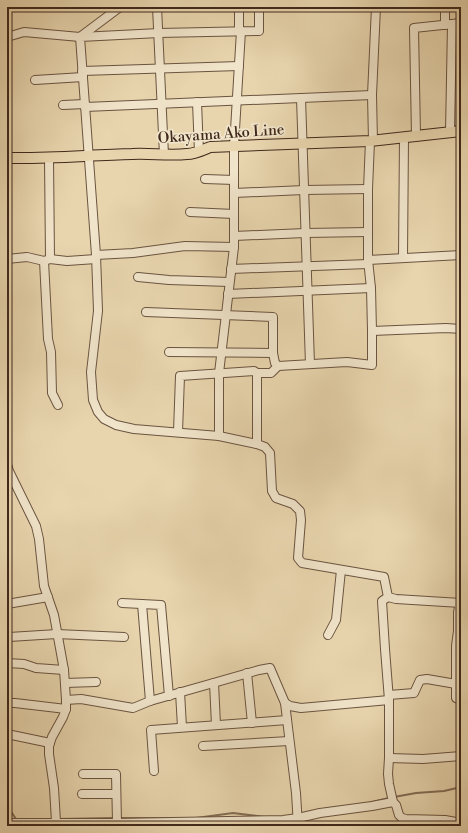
<svg xmlns="http://www.w3.org/2000/svg" width="468" height="833" viewBox="0 0 468 833" font-family="'Libre Bodoni',serif">
<rect width="100%" height="100%" fill="#e8d5ae"/>
<filter id="stains"><feTurbulence type="fractalNoise" baseFrequency=".005" numOctaves="4"/><feColorMatrix values="0 0 0 0 .2 0 0 0 0 .09 0 0 0 0 .02 0 0 0 .5 -.17"/></filter>
<radialGradient id="worn" r=".72"><stop offset=".6" stop-color="#630" stop-opacity="0"/><stop offset="1" stop-color="#630" stop-opacity=".3"/></radialGradient>
<g fill="none" stroke-linecap="round" stroke-linejoin="round">
<!-- stream -->
<g stroke="#836d56" stroke-width="2">
<path d="M394,797L416,793L444,791L461,787"/>
<path d="M368,803L389,798"/>
<path d="M7,806L10,810"/>
<path d="M7,810H10L16,819"/>
<path d="M118,818H182"/>
<path d="M196,818L233,813L265,817"/>
<path d="M7,819H54"/>
<path d="M58,819L114,818"/>
</g>
<!-- minor casing -->
<g stroke="#6a5440" stroke-width="10">
<g id="minor">
<path d="M157,7L164,155"/>
<path d="M259,7V31L159,33L80,37L96,255L98,311L91,372L93,400L98,412L104,419L116,425L134,429L219,436L257,444L265,447L270,453L272,491L276,498L293,504L300,511L301,520L298,558L302,563L384,577L388,597"/>
<path d="M445,7V25"/>
<path d="M239,31V7"/>
<path d="M7,37L24,32L80,37L120,7"/>
<path d="M82,71L239,66"/>
<path d="M35,80L83,77"/>
<path d="M301,98L310,364"/>
<path d="M197,102L199,152"/>
<path d="M63,105L85,104"/>
<path d="M85,107L372,95"/>
<path d="M450,132L452,24"/>
<path d="M416,136L414,28L461,23"/>
<path d="M373,141L372,95L376,7"/>
<path d="M49,158L50,259"/>
<path d="M205,179L234,180"/>
<path d="M234,193L304,190L368,189"/>
<path d="M190,212L234,214"/>
<path d="M461,219V223"/>
<path d="M234,236L305,233L368,232"/>
<path d="M96,255L133,253L185,246L234,247"/>
<path d="M403,257L404,137"/>
<path d="M7,259L27,257L44,261L50,259L67,261L96,259"/>
<path d="M368,260L461,255"/>
<path d="M44,261L48,339L51,352L52,393L58,405"/>
<path d="M231,269L368,264"/>
<path d="M138,277L169,280L229,282"/>
<path d="M228,294L371,288"/>
<path d="M146,312L273,317V353"/>
<path d="M372,331L446,328L461,329"/>
<path d="M169,352L273,353L275,363L278,366L347,362L372,365V331L371,288L368,260V189L370,141"/>
<path d="M178,432L180,376L254,371L257,373"/>
<path d="M219,436V373L234,247V146L241,31"/>
<path d="M257,444V373H271L278,366"/>
<path d="M7,464L9,471L36,526L39,539L44,586L54,615L64,670L66,700V709L63,717L52,737L49,746V754L54,788L56,822"/>
<path d="M122,603L161,605L169,696"/>
<path d="M460,603L458,612V631L456,646V698L461,700"/>
<path d="M461,603L396,599L388,597L382,601L385,649L389,700V758L388,774L389,784L393,802L396,805L399,815L402,818L406,819L445,820L461,823"/>
<path d="M7,604L48,597"/>
<path d="M142,604L150,701"/>
<path d="M328,635L336,620L341,570"/>
<path d="M7,639L9,637L57,634L124,637"/>
<path d="M7,663L24,664L36,668L64,670"/>
<path d="M247,673L252,723"/>
<path d="M65,683L96,682"/>
<path d="M214,683L216,725"/>
<path d="M180,692L182,727"/>
<path d="M389,695L414,693L420,680L427,679L456,684"/>
<path d="M66,700L81,699L133,708L150,701L259,670L270,668L285,703L296,793L298,826"/>
<path d="M7,703H15L66,709"/>
<path d="M285,703L290,706L301,708L389,700"/>
<path d="M7,734L50,743"/>
<path d="M203,746L289,741"/>
<path d="M389,758L423,759L461,756"/>
<path d="M154,771L151,730L287,720"/>
<path d="M83,774H116L117,823"/>
<path d="M82,794H116"/>
<path d="M7,823H117L283,820L298,818L320,813L372,806L393,802"/>
</g>
</g>
<!-- major casing -->
<g stroke="#40291c" stroke-width="12">
<path id="major" d="M7,158C49,159 90,155 132,154C150,153 169,156 187,154C195,154 203,150 210,147L370,141L461,131"/>
</g>
<!-- minor -->
<use href="#minor" stroke="#f0e4ca" stroke-width="8"/>
<!-- major -->
<use href="#major" stroke="#e8d5ae" stroke-width="10"/>
</g>
<g text-anchor="middle" dominant-baseline="central" stroke-width="3.5" stroke-linejoin="round" paint-order="stroke">
<!-- street labels -->
<g font-size="15" fill="#40291c" stroke="#f0e4ca">
<text transform="translate(221 134) rotate(-4)">Okayama Ako Line</text>
</g>
</g>
<!-- margin -->
<rect width="468" height="833" fill="none" stroke="#e8d5ae" stroke-width="24"/>
<rect x="8" y="8" width="452" height="817" fill="none" stroke="#40291c" stroke-width="2"/>
<rect x="12" y="12" width="444" height="809" fill="none" stroke="#40291c"/>
<rect width="100%" height="100%" filter="url(#stains)"/>
<rect width="100%" height="100%" fill="url(#worn)"/>
</svg>
